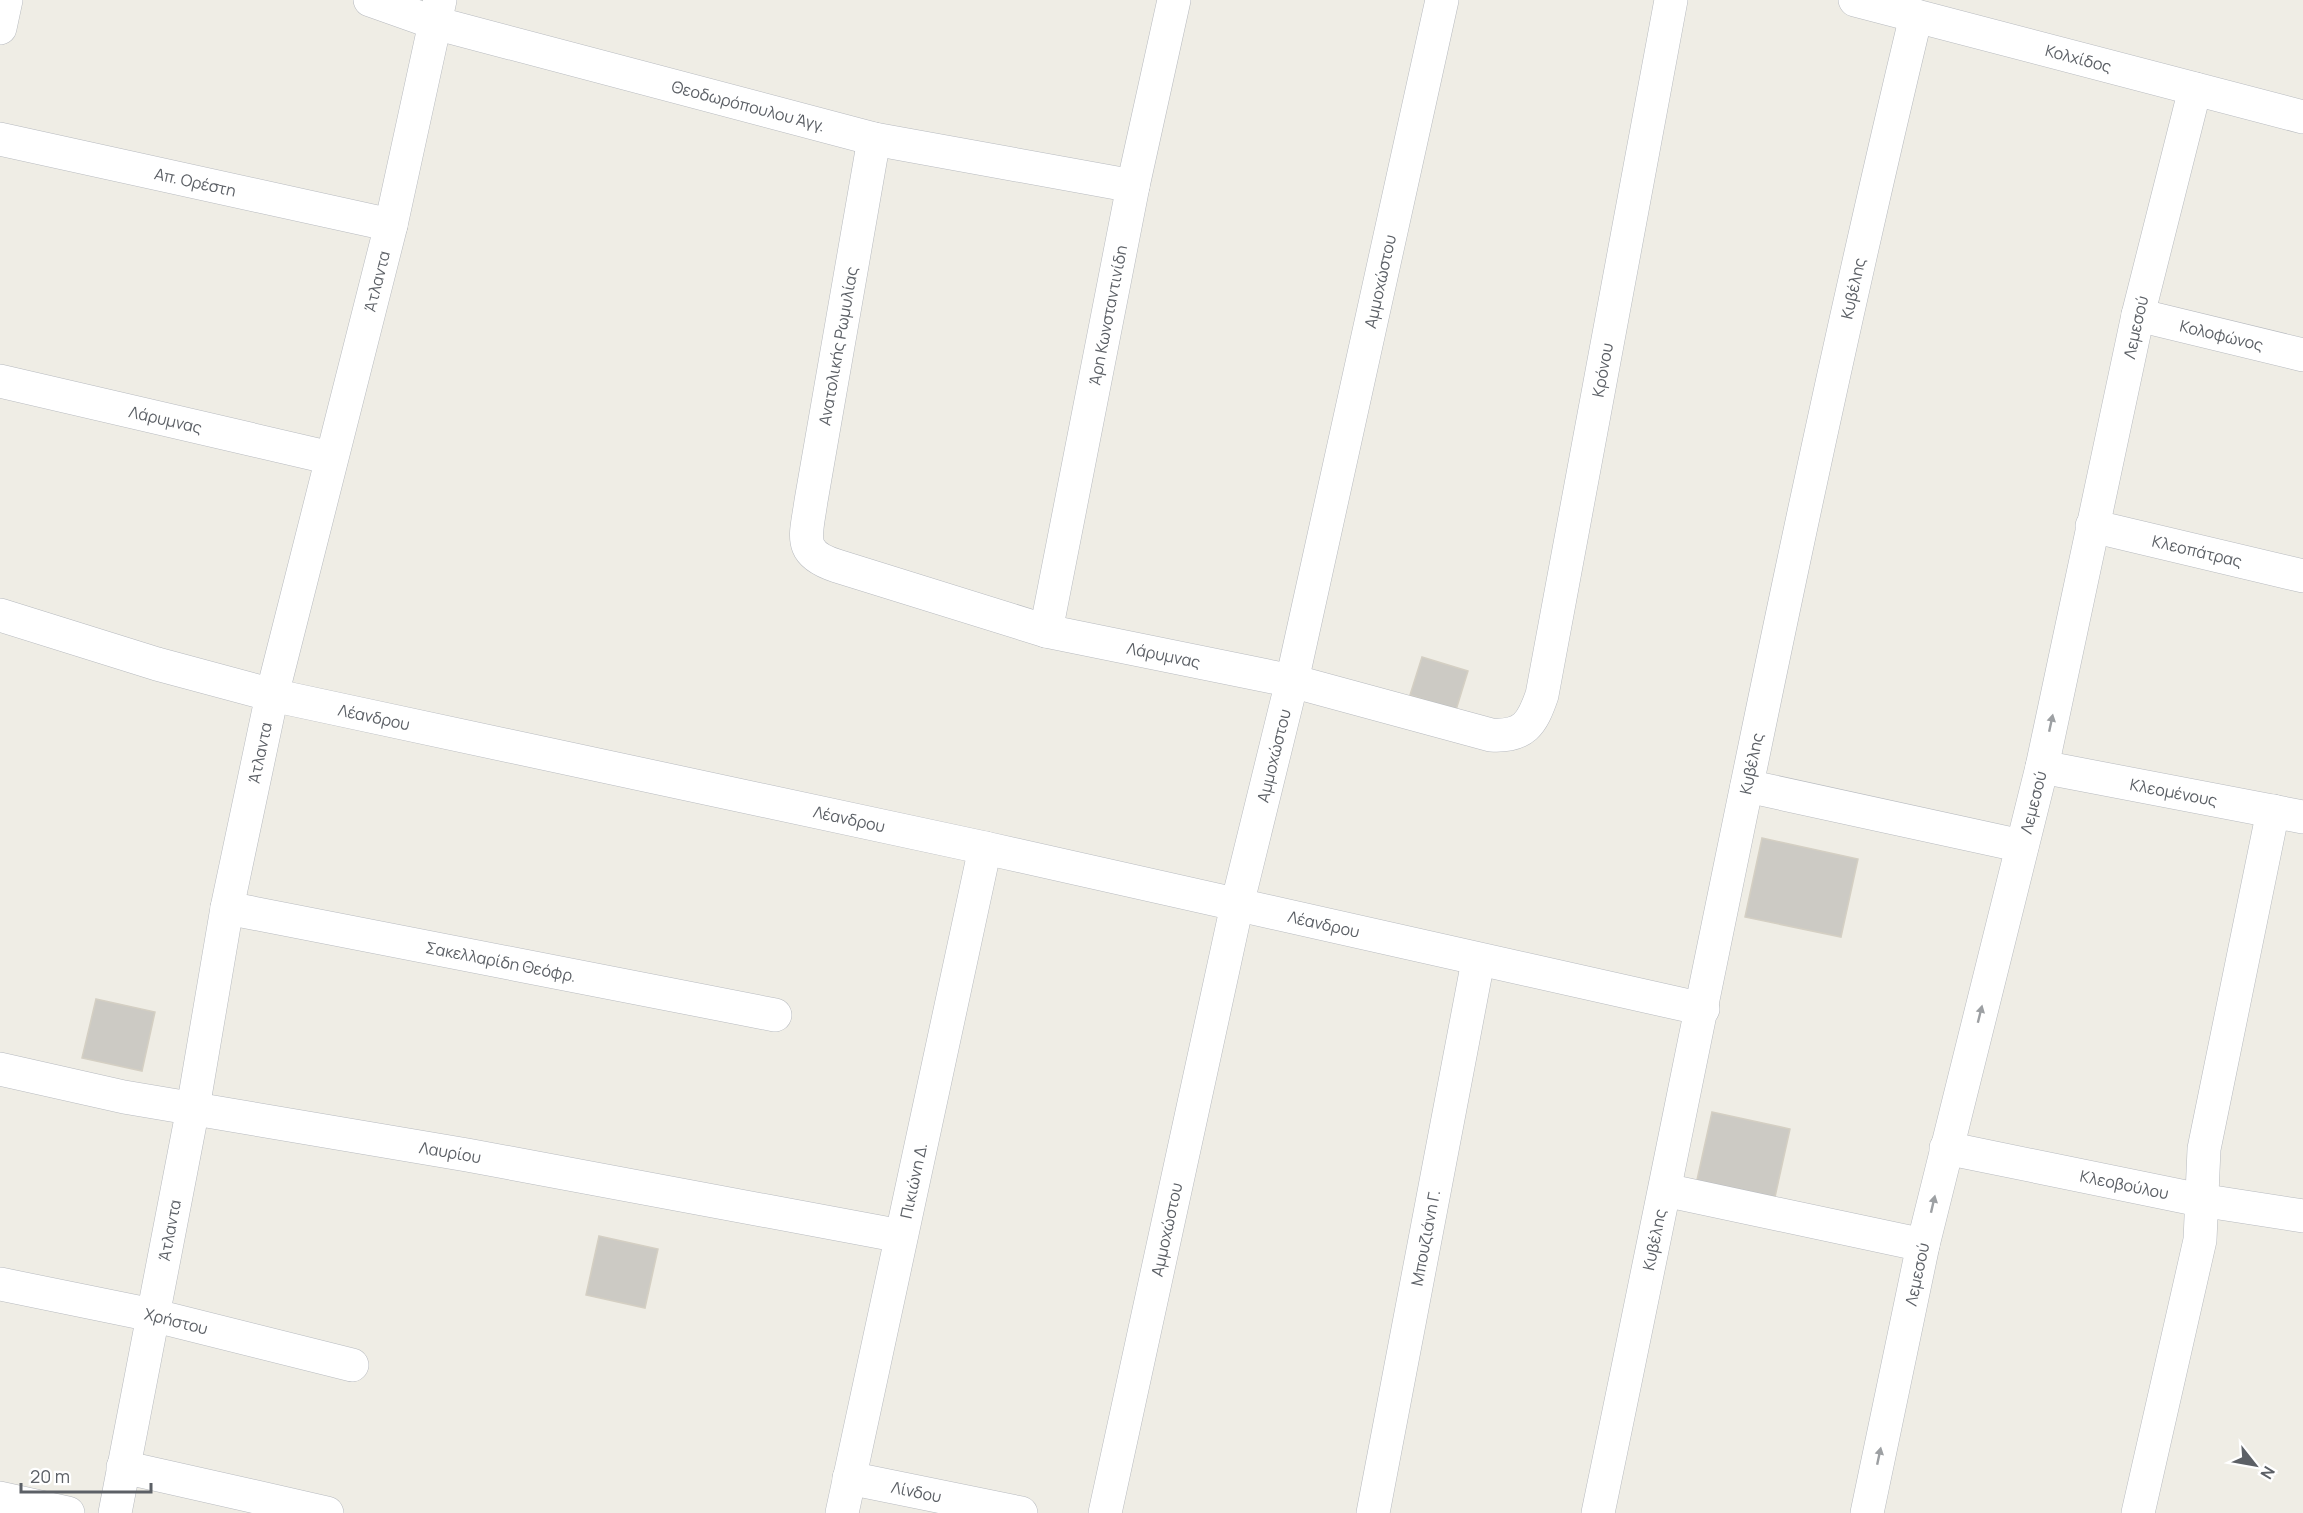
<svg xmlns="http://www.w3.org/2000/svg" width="2303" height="1513" viewBox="0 0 2303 1513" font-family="Manrope,sans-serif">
<rect width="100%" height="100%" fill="#efede5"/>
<!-- building -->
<g fill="#cccac4" stroke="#d4cfc3" stroke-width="1.5">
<path d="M1422,657L1468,671L1456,710L1410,695Z"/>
<path d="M1762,838L1858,859L1841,937L1745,917Z"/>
<path d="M96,999L155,1012L142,1071L82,1058Z"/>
<path d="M1712,1112L1790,1129L1773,1206L1695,1189Z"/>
<path d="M599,1236L658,1249L645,1308L586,1295Z"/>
</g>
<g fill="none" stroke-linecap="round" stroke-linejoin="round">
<!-- street casing -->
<g stroke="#b7babf" stroke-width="34">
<g id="street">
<path id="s1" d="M370,0L435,23L874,139L1133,186"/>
<path id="s2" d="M1855,0L2303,117"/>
<path d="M0,28L6,0"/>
<path id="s3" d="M0,139L391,225"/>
<path id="s4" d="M874,139L811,501C806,537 797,553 837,566L1046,631L1292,681L1491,735C1524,737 1532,724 1542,695L1671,0"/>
<path id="s5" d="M2138,315L2303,355"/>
<path id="s6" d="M0,381L331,458"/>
<path id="s7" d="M2092,526L2303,576"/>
<path id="s8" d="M0,615L157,664L272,695L985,848L1703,1009"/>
<path id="s9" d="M1046,631L1133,186L1174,0"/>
<path id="s10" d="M2042,767L2303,817"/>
<path d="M1747,786L2022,846"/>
<path id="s11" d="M227,908L775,1015"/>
<path id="s12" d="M0,1069L124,1097L467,1155L901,1236"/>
<path id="s13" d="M1946,1148L2200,1200L2303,1216"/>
<path d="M1665,1190L1923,1245"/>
<path id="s14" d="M0,1284L152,1315L352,1365"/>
<path d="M123,1467L327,1513"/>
<path id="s15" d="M849,1478L1021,1513"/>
<path d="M0,1498L68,1513"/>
<path id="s16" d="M115,1513L193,1108L227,908L272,695L391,225L440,0"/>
<path id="s17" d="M842,1513L985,848"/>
<path id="s18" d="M1105,1513L1237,905L1292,681L1442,0"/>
<path id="s19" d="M1373,1513L1478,961"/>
<path id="s20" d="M1598,1513C1702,1013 1797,512 1916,16"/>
<path id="s21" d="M1867,1513L1923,1245L2042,767L2138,315L2195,89"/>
<path d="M2138,1513L2200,1240L2204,1149L2273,811"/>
</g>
</g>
<!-- street -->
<use href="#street" stroke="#fff" stroke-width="33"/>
</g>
<!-- one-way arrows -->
<defs><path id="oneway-solid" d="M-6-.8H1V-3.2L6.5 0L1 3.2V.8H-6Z" transform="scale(1.5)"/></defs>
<g fill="#9da0a3">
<use href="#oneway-solid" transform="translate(2051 723) rotate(-78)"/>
<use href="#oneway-solid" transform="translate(1980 1014) rotate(-76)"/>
<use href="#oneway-solid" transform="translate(1933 1204) rotate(-77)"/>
<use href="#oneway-solid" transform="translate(1879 1456) rotate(-78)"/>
</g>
<g text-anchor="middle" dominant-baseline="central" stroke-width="5" stroke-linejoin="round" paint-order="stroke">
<!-- street labels -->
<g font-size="16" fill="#5c6066" stroke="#fff">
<text stroke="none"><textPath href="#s2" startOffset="231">Κολχίδος</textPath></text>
<text stroke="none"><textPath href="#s1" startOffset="393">Θεοδωρόπουλου Άγγ.</textPath></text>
<text stroke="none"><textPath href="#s3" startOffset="200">Απ. Ορέστη</textPath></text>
<text stroke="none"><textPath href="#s16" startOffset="1260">Άτλαντα</textPath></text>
<text stroke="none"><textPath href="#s18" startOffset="1262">Αμμοχώστου</textPath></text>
<text stroke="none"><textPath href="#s20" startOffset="1251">Κυβέλης</textPath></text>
<text stroke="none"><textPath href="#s9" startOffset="322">Άρη Κωνσταντινίδη</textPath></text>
<text stroke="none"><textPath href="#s21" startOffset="1216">Λεμεσού</textPath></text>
<text stroke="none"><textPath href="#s5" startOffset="86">Κολοφώνος</textPath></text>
<text transform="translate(838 346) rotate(-80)">Ανατολικής Ρωμυλίας</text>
<text stroke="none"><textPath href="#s4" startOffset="1528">Κρόνου</textPath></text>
<text stroke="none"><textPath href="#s6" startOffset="170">Λάρυμνας</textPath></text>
<text stroke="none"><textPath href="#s7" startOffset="108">Κλεοπάτρας</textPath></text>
<text stroke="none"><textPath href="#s4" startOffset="788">Λάρυμνας</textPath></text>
<text stroke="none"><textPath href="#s8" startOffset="388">Λέανδρου</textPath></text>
<text stroke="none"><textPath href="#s16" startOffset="774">Άτλαντα</textPath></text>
<text stroke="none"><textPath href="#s18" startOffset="776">Αμμοχώστου</textPath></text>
<text stroke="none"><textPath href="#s20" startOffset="765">Κυβέλης</textPath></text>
<text stroke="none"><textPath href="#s10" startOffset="134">Κλεομένους</textPath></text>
<text stroke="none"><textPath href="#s21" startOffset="730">Λεμεσού</textPath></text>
<text stroke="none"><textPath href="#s8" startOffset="874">Λέανδρου</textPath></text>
<text stroke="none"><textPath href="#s8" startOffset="1360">Λέανδρου</textPath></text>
<text stroke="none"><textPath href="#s11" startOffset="279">Σακελλαρίδη Θεόφρ.</textPath></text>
<text stroke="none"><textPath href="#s12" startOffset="458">Λαυρίου</textPath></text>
<text stroke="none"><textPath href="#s17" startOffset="340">Πικιώνη Δ.</textPath></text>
<text stroke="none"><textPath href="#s13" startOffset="182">Κλεοβούλου</textPath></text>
<text stroke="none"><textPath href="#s16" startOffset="288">Άτλαντα</textPath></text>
<text stroke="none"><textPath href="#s18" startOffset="290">Αμμοχώστου</textPath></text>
<text stroke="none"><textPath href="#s19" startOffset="280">Μπουζιάνη Γ.</textPath></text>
<text stroke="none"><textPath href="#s20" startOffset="279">Κυβέλης</textPath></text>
<text stroke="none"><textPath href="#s21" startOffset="244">Λεμεσού</textPath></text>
<text stroke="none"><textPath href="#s14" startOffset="180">Χρήστου</textPath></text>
<text stroke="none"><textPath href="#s15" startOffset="69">Λίνδου</textPath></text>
</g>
</g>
<!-- north arrow -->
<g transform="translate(2255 1465) rotate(121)" stroke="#ffffff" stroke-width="4.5" paint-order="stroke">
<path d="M0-4.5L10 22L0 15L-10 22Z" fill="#5c6066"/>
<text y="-9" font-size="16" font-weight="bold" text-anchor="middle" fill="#5c6066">N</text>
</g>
<!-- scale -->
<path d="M21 1483v9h130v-9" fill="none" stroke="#5c6066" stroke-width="3"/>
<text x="30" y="1483" font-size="18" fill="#5c6066" stroke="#ffffff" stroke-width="4.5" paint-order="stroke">20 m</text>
</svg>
